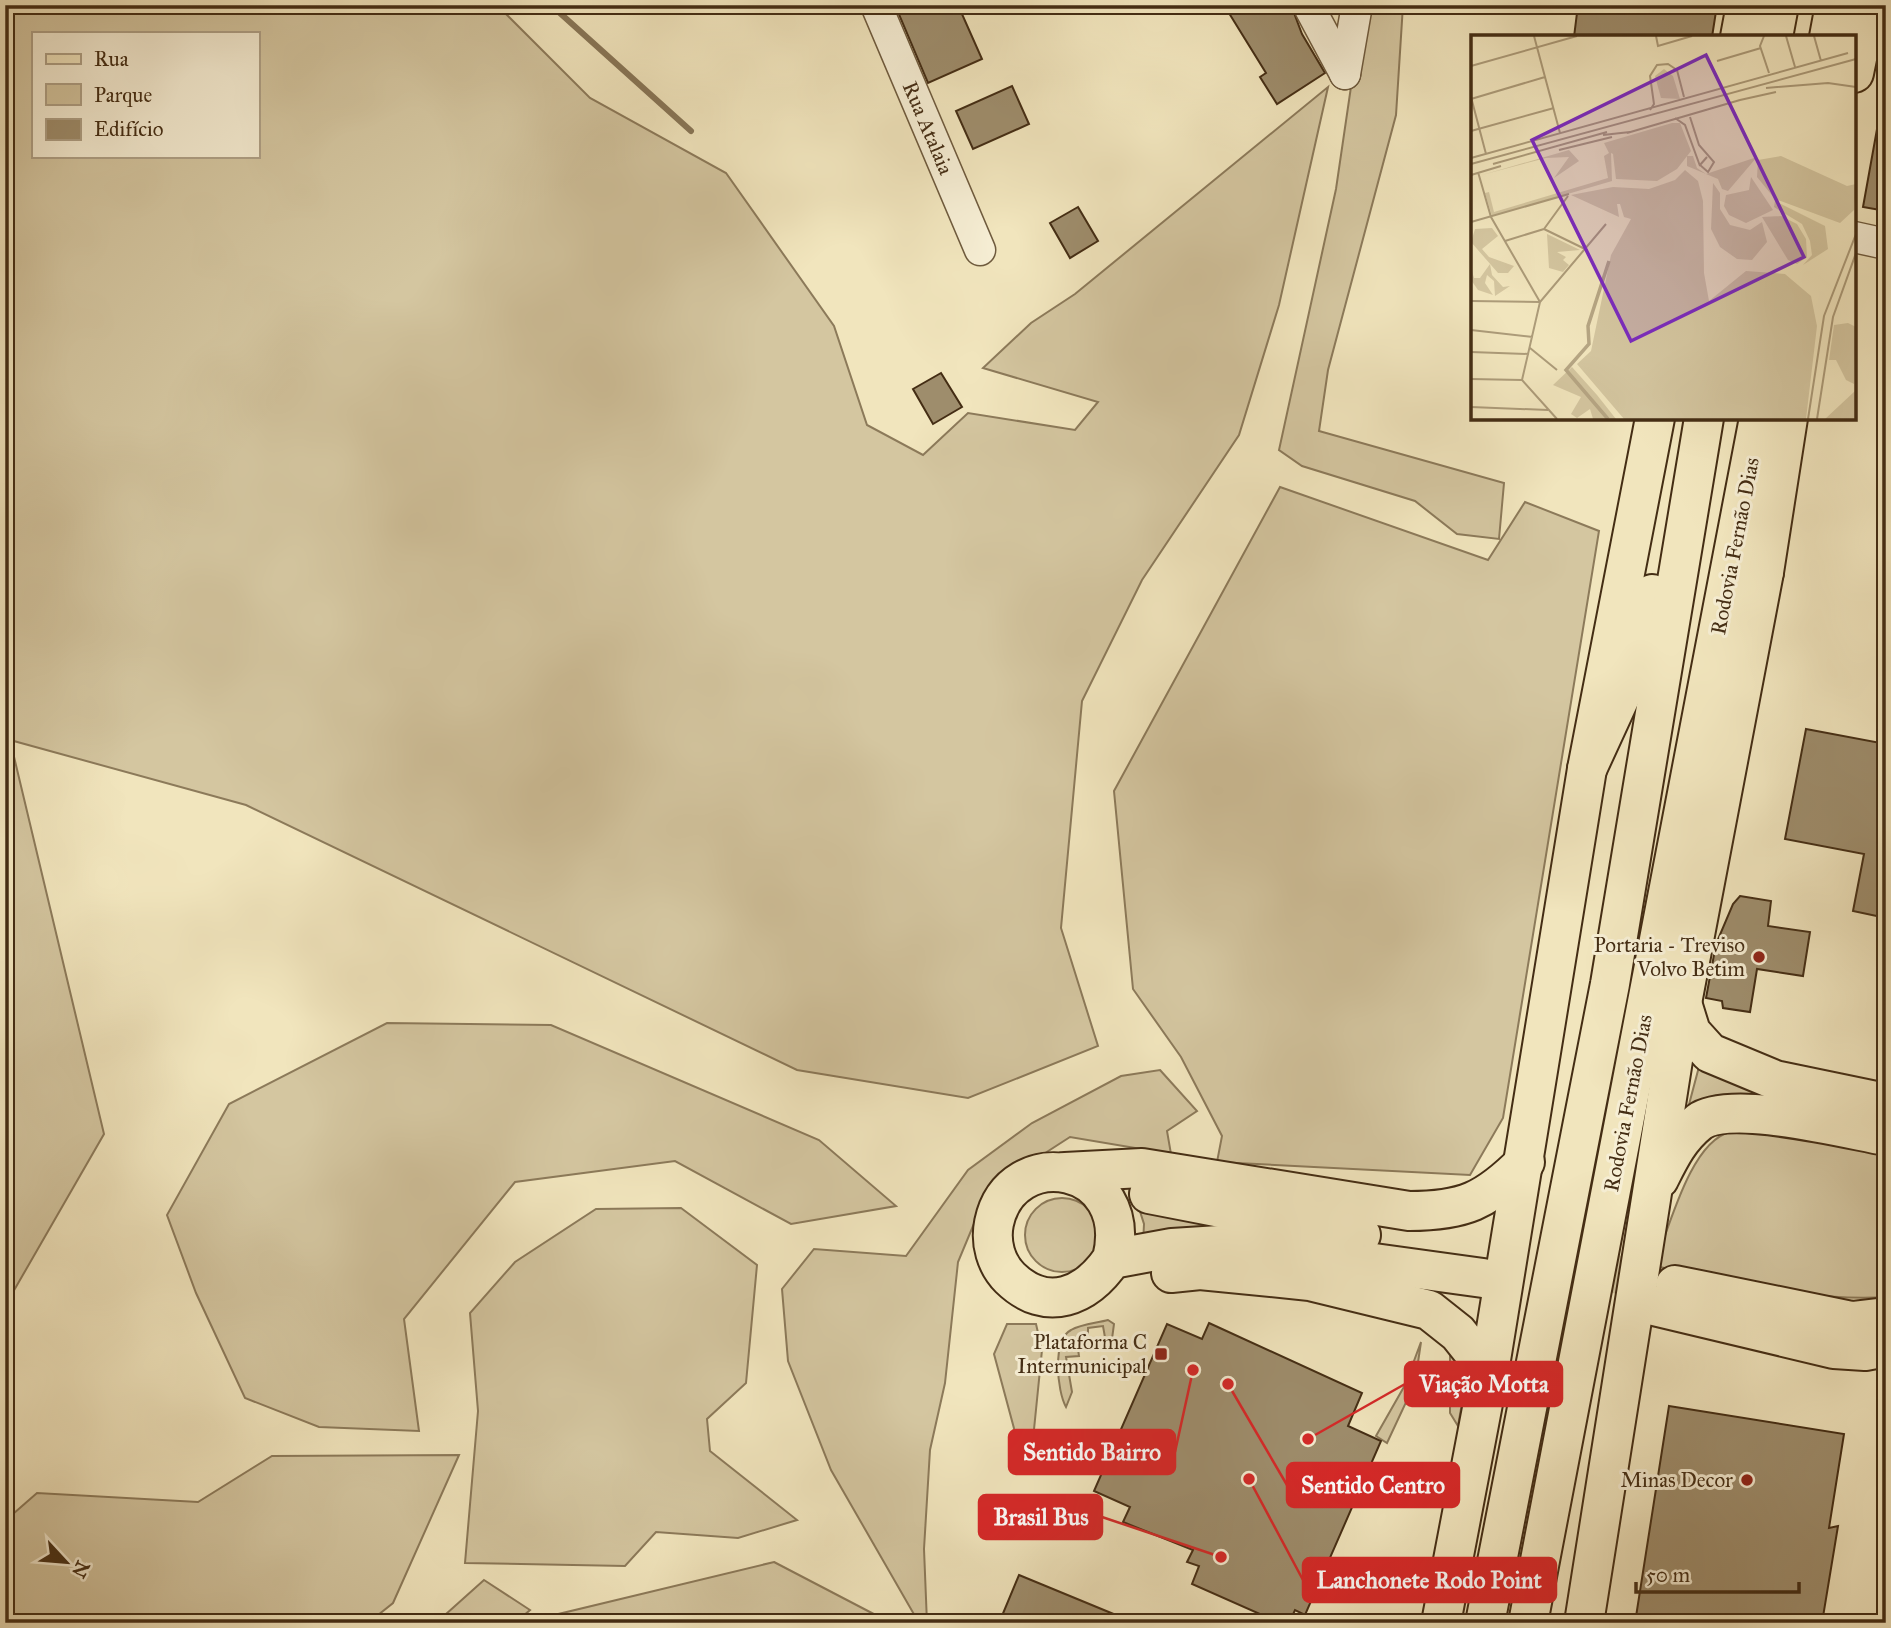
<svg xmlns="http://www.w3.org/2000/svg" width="1891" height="1628" viewBox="0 0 1891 1628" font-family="'IM FELL Great Primer',serif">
<rect width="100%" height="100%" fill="#f1e5bd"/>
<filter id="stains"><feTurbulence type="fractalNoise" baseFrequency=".00286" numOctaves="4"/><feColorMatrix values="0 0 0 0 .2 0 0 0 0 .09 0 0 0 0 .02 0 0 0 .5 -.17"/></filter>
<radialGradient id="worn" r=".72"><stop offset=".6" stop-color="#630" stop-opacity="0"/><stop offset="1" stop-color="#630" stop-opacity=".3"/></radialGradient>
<!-- green -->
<g fill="#d4c6a0" stroke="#8c7a5a" stroke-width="2" fill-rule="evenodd">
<path d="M5,5H497L590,98L726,173L834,326L867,425L923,455L968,413L1075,430L1098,402L983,368L1031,323L1075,294L1328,87L1279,305L1239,435L1142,580L1082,701L1061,928L1098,1046L968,1098L797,1070L246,805L10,740L104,1134L5,1306ZM33,33H257V156H33Z"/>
<path d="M1363,5H1403L1396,115L1328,370L1319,431L1504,483L1499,539L1457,534L1415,501L1302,466L1279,450L1336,189Z"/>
<path d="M1280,487L1488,560L1525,502L1599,531L1503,1118L1470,1175L1217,1162L1222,1136L1181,1057L1133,989L1114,791Z"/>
<path d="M387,1023L551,1025L819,1140L896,1206L791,1224L675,1161L515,1182L404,1319L419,1431L319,1427L245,1398L196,1293L167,1215L229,1104Z"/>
<path d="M1700,1063L1771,1097L1687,1112Z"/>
<path d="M1160,1070L1197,1111L1167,1131L1171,1154L1070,1137L988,1190L958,1262L945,1383L930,1450L924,1549L927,1623H919L831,1470L788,1361L782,1289L814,1249L906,1256L968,1170L1032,1123L1121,1076Z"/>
<path d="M1779,1131L1886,1151V1297C1809,1302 1729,1280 1654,1266C1669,1229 1690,1142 1730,1132C1744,1128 1764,1131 1779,1131Z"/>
<circle cx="1062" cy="1235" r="37"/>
<path d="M1137,1202L1262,1229L1143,1244L1144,1224Z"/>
<path d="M681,1208L757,1265L746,1383L707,1419L710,1451L797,1520L738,1538L656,1532L625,1566L465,1563L478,1411L470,1313L515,1262L596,1209Z"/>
<path d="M1108,1320L1114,1324L1112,1339L1106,1343L1103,1326L1088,1328V1341L1077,1342L1079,1356L1066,1357L1072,1392L1066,1407C1057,1391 1052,1340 1071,1330C1081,1324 1097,1323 1108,1320Z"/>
<path d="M1007,1324H1036L1042,1350L1031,1459L1015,1432L994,1354Z"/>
<path d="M1421,1342L1415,1383L1387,1443L1376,1436L1405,1385Z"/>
<path d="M1454,1352L1467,1374L1458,1426L1450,1413V1356Z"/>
<path d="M459,1455L393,1603L368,1623H5V1521L37,1493L198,1502L272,1456Z"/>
<path d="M774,1562L891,1623H540L546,1617Z"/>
<path d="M484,1580L530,1610L515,1623H436Z"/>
</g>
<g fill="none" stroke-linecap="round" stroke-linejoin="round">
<!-- stream -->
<path stroke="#887657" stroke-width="6" d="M551,5L691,131"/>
</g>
<!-- building -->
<g fill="#9e8d6c" stroke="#442d14" stroke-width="2">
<path d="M895,5H958L982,59L928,83Z"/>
<path d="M1224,5H1291L1302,34L1325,73L1277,104L1260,77L1266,73Z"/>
<path d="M1578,5H1717L1712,37H1574Z"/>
<path d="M1012,86L1029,124L973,149L956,111Z"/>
<path d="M1877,129L1886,130V211L1863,207Z"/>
<path d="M1078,207L1098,241L1070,258L1050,223Z"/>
<path d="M941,373L962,407L933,424L913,389Z"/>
<path d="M1806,729L1886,744V918L1853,911L1864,854L1785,839Z"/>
<path d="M1740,896L1771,901L1768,926L1810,932L1803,976L1757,969L1750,1012L1723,1008L1722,1001L1706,998L1716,944L1733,904Z"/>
<path d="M1209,1323L1362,1393L1348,1426L1381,1441L1305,1615L1295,1610L1289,1623H1280L1192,1584L1199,1566L1187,1562L1193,1550L1123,1522L1130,1507L1094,1491L1167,1324L1202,1339Z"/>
<path d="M1669,1406L1844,1434L1829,1528L1838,1526L1822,1623L1788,1619L1787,1623H1635Z"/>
<path d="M1019,1575L1133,1622V1623H999Z"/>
</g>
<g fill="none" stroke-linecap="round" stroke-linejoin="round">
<!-- major-tunnel -->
<path stroke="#cec09b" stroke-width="38" stroke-dasharray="38 19" stroke-linecap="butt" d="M1488,1253L1656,1281"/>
<!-- minor casing -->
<g stroke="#6f5b3e" stroke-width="33">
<g id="minor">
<path d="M876,5L980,250"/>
<path d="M1308,5L1345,74"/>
<path d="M1345,74L1357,5"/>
<path d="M1854,237L1886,244"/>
</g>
</g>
<!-- major casing -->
<g stroke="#442d14" stroke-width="42">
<g id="major">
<path d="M1740,37L1746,5"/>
<path d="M1854,73L1868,5"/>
<path d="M1682,1003L1691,1032L1710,1053L1775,1080L1886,1103"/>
<path d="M1065,1172L1142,1168L1409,1211C1464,1211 1486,1201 1525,1162"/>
<path d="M1659,1179C1670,1157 1679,1138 1699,1122C1730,1099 1846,1129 1886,1136"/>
<path d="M1149,1194L1361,1235"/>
<path d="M1112,1259C1136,1162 1011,1141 994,1223C990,1243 996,1264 1010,1278C1047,1314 1087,1296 1112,1259L1172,1248L1236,1244L1483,1278"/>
<path d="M1171,1273L1200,1270L1310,1281L1429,1310L1458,1333L1489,1372"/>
<path d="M1675,1285L1852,1321L1886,1317"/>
<path d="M1650,1305L1834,1349L1865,1351L1886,1347"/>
<path d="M1441,1623L1489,1372L1587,769L1655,418"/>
<path d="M1584,1623L1682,1003L1764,572L1788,418"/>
</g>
</g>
<!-- highway casing -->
<g stroke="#442d14" stroke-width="42">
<g id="highway">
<path d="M1773,37L1779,5"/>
<path d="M1829,37L1835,5"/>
<path d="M1732,662L1764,572"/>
<path d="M1587,769L1633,669L1652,594"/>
<path d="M1485,1623L1610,984L1704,418"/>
<path d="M1528,1623L1759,418"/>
</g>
</g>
<!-- minor -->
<use href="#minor" stroke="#f6eed4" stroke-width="30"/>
<!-- major -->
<use href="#major" stroke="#f1e5bd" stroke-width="38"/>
<!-- highway -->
<use href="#highway" stroke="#f1e5bd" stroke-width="38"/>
</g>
<!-- markers -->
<g fill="#8f2418" stroke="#f6eed4" stroke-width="2.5">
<circle cx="1759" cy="957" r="7"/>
<rect x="1154" y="1347" width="14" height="14" rx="3.5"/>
<circle cx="1747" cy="1480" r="7"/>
</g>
<g text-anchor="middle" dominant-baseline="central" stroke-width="6" stroke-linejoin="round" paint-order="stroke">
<!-- street labels -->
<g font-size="21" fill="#442d14" stroke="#f6eed4">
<text transform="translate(928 128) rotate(67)">Rua Atalaia</text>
<text transform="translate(1735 546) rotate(-79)">Rodovia Fernão Dias</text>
<text transform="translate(1628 1103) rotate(-79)">Rodovia Fernão Dias</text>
</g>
<!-- poi labels -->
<g font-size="21" fill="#442d14" stroke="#f6eed4" text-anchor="end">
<text x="1745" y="945">Portaria - Treviso<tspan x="1745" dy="24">Volvo Betim</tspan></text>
<text x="1147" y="1342">Plataforma C<tspan x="1147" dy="24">Intermunicipal</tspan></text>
<text x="1733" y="1480">Minas Decor</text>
</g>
</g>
<!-- overview -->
<g transform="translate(1471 35)">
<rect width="385" height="385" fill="#f1e5bd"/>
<path d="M193,34L202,41L209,64L190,63L184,41ZM201,88H209L220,116L206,134L186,146L145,144L142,119L140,118L141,146L21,181L14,158L18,157L23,177L137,143L133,121L138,118L133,108ZM98,115L108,126L83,143L98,122L75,123L11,140ZM216,121H222L226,133L235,139L286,122L257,156L251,154L247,144L216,131ZM310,121L376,151L385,149L383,175L369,188L304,164L286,142L287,125ZM214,135L227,146L232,166L233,238L238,266L275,236L314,239L340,261L346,291L335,384H153L106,329L120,316L140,220L160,184L153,182L149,169H146L148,182L100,160L142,152L178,154L204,145ZM280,142L302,175L275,188L258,180L253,171L255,160L278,155ZM242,148L249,158V174L259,190L279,195L291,187L296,207L281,225L266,224L249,212L240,194ZM304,166L354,191L357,214L332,230L341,220L339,206L331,189L303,172ZM310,181L326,189L335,204L336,222L326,229L317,225L291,182ZM21,193L27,201L11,214L18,222L43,231L37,238H27L0,207L4,194ZM76,199L109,215L86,217L95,222L92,225L98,230L92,237L78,233ZM19,229L21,240L32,252L39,251L24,261L23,246L16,240L14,248L22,260L7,255L0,245V233L3,243H9ZM377,288L385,292L383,349L375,345L365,325H358L363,290ZM101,332L126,360L145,384H122L119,374L106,383L100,379L110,362L82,350ZM384,356L385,384H354Z" fill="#d4c6a0"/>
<path fill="none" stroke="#b6a684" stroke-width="3.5" d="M137,384L95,335L118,309L117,291L138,226"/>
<path fill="none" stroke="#ac9b79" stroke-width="2" d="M63,1L89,98M185,1L187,11L221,1M293,1L289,11L298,38M315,1L324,32M343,1L350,26M246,26L290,13M0,31L106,1M295,53L357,48L385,52M0,62L15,119M0,64L74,42M269,65L305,57M179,75L183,69L179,41L186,30L197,29L206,35L213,62M219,82L228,110L243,127L237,137L229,130L236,122M204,83L214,90L229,131M0,96L83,73M156,98L269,65M132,100L159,97M88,115L141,102M0,123L377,18M0,129L385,24M22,129L136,97M7,137L20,182L69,267M0,140L30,131M0,187L98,159M73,194L114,214M73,194L97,161M34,206L73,194M0,266L69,267M0,295L62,302M59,313L86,335M0,317L58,319M0,344L51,345M0,372L77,375M86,384L51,345L69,267L135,189M337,384L353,281L385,199M346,384L362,282L385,218"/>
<path fill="#7b2cbf" fill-opacity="0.15" stroke="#7b2cbf" stroke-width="3.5" d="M235,20L333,222L160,306L61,105Z"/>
<rect width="385" height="385" fill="none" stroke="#442d14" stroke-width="3.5"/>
</g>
<!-- callouts -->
<path fill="none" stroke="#d62828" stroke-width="2.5" d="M1308 1439L1405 1384M1193 1370L1175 1452M1228 1384L1287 1485M1221 1557L1102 1517M1249 1479L1303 1580"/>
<g fill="#d62828" stroke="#f6eed4" stroke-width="2.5">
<circle cx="1308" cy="1439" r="7"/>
<circle cx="1193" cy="1370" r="7"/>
<circle cx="1228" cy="1384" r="7"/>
<circle cx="1221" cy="1557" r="7"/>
<circle cx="1249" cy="1479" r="7"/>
</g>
<g fill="#d62828" stroke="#d62828" stroke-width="2.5">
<rect x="1405" y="1362" width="157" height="44" rx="7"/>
<rect x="1009" y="1430" width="166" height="44" rx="7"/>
<rect x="1287" y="1463" width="172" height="44" rx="7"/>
<rect x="979" y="1495" width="123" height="44" rx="7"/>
<rect x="1303" y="1558" width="253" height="44" rx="7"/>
</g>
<g font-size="23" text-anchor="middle" font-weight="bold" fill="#fff">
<text x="1484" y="1392">Viação Motta</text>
<text x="1092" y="1460">Sentido Bairro</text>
<text x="1373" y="1493">Sentido Centro</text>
<text x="1041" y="1525">Brasil Bus</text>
<text x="1429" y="1588">Lanchonete Rodo Point</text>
</g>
<!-- margin -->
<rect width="1891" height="1628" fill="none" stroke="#f1e5bd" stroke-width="28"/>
<rect x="7" y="7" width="1877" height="1614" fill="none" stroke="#442d14" stroke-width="3.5"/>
<rect x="14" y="14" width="1863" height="1600" fill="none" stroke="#442d14" stroke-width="2"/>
<!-- legend -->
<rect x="32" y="32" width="228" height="126" fill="#f6eed4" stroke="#afa187" stroke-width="2"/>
<rect x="46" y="54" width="35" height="10" fill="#f1e5bd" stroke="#afa187" stroke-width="2"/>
<text x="94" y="66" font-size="21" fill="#442d14">Rua</text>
<rect x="46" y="84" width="35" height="21" fill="#d4c6a0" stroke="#afa187" stroke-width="2"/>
<text x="94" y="102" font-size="21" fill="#442d14">Parque</text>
<rect x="46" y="119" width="35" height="21" fill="#9e8d6c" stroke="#afa187" stroke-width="2"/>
<text x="94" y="136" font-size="21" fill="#442d14">Edifício</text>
<!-- north arrow -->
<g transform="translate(66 1562) rotate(116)" stroke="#f6eed4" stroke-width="5" paint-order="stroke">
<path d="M0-5L12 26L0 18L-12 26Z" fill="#442d14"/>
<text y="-10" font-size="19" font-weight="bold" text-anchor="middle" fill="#442d14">N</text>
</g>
<!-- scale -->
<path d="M1636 1582v10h163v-10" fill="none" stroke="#442d14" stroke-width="3.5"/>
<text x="1646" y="1582" font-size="21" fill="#442d14" stroke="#f6eed4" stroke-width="5" paint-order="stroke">50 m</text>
<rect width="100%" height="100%" filter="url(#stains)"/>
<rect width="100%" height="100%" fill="url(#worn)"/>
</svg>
